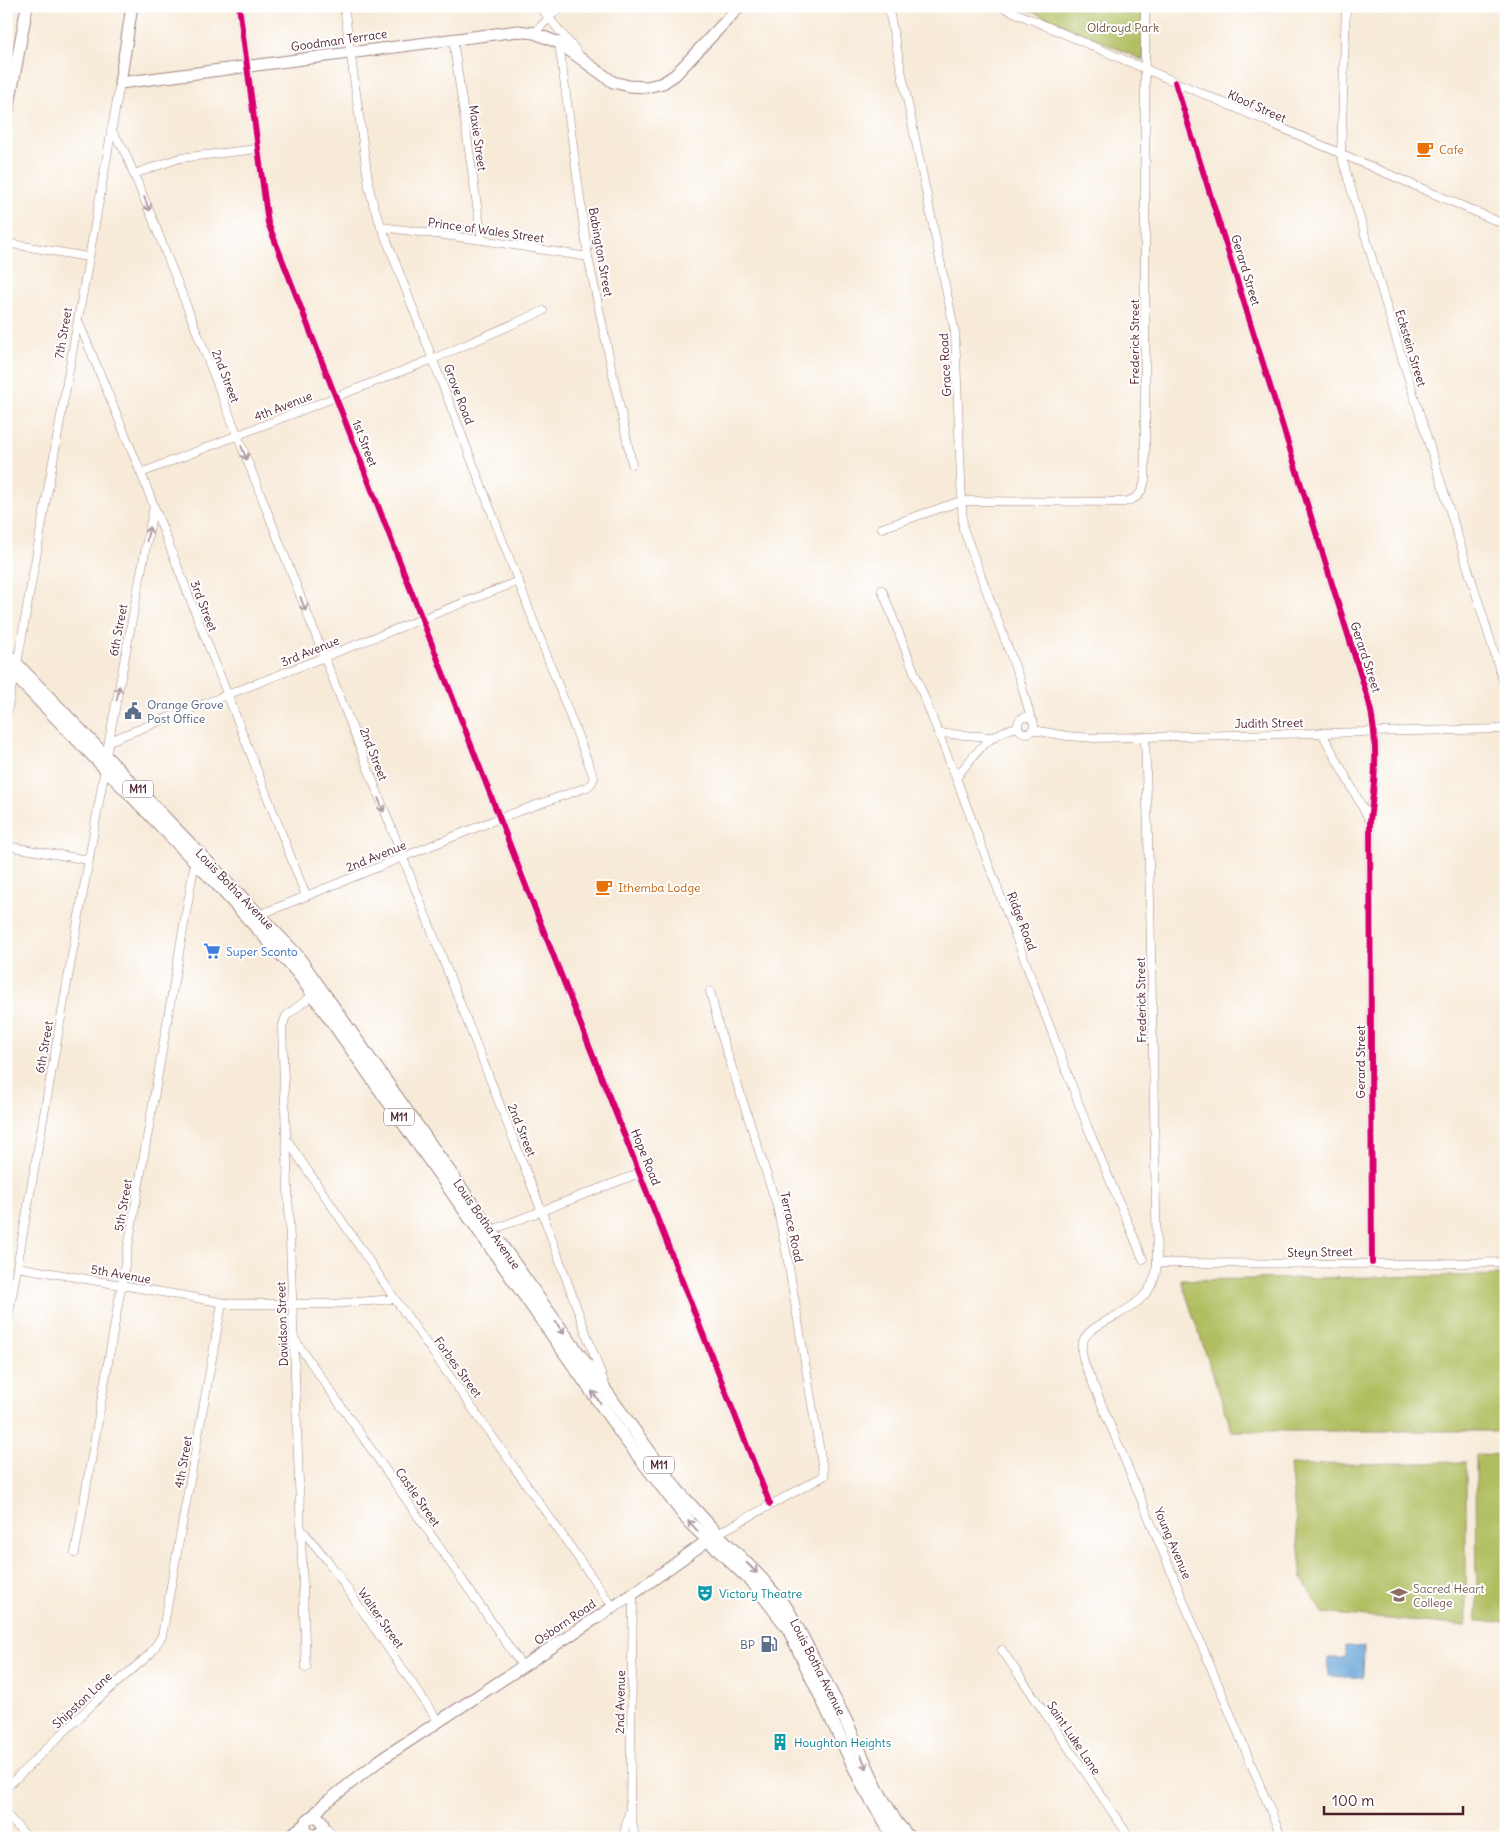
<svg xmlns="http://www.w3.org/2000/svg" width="1512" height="1844" viewBox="0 0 1512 1844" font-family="Delius,sans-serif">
<rect width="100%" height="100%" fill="#fff"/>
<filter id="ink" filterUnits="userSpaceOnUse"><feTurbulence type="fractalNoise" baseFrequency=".02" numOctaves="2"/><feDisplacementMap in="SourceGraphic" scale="10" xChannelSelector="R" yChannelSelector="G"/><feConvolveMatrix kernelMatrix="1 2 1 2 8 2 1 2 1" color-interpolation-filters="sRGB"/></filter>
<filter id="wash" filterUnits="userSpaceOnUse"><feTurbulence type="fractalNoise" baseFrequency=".0096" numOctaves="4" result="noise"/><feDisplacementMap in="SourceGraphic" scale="20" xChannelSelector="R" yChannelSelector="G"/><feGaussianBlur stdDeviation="1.12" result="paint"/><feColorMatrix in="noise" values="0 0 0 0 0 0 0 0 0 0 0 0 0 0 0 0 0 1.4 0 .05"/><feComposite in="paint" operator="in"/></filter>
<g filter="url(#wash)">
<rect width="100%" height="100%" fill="#f7ead8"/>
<!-- green -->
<g fill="#b1be60" stroke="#7e6e46">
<path d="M1020,6H1144L1143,60Z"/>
<path d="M1506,1275V1431H1232L1181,1280Z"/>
<path d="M1476,1454L1506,1455V1622L1477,1621Z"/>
<path d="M1466,1462V1626L1322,1613L1302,1578L1290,1465Z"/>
</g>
<!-- water -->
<path fill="#63a2d6" stroke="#566080" d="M1345,1646L1364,1647L1363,1678L1328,1676L1329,1658H1345Z"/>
</g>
<g filter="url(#ink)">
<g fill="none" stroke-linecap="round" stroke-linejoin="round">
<!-- street casing -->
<g stroke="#a08482" stroke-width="9">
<g id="street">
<path d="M239,6L268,223L524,881L770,1504"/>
<path d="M539,6L578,53"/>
<path d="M888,6L955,333L963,528L1020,680L1031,718"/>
<path d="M1000,6L1506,225"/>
<path d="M1346,6L1341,155L1399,348L1506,690"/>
<path d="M534,33L561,6"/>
<path d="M453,39L482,240"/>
<path d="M559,43L588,257L632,464"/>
<path d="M1175,82L1369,702C1379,743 1375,780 1370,821L1372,1263"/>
<path d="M111,129L124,150L153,220L542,1212L605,1385"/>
<path d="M134,174L180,158L257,149"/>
<path d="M381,227L482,240L588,257"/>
<path d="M6,243L88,257"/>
<path d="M79,323L141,473L306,896"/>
<path d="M141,473L433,359L543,311"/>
<path d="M882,528L961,501L1124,502C1138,499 1142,494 1145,480V6"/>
<path d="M882,590L956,778L1088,1128L1143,1259"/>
<path d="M17,664L120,83"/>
<circle cx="1026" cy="725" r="8"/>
<path d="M6,718L14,674"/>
<path d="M1033,730L1067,736L1094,738L1506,729"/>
<path d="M938,733L991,737"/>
<path d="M1322,733L1370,821"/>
<path d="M1145,737L1150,899L1157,1263"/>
<path d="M109,741L519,581"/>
<path d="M106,756L153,510"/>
<path d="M956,778C973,756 989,732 1018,727"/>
<path d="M6,846L89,860"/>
<path d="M259,915L500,818L587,787L591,784L594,778L374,207L369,187L344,6"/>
<path d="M710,991L720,1031L777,1206L788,1261L824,1476L717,1534"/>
<path d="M287,1140L395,1299L613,1607"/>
<path d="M492,1230L640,1173"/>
<path d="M17,1267L231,1304H331L395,1299"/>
<path d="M6,1330L105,768"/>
<path d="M295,1340L523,1667"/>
<path d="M302,1530L328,1561L439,1722"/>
<path d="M75,1553L195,861"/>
<path d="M633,1594L630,1810L635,1838"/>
<path d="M1002,1650L1130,1838"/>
<path d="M306,1668L282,1028L286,1016L314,994"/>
<path d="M6,1788L97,1700L150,1654L162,1636L222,1303"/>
<path d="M6,1814L28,1838"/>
<path d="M322,1824L337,1838"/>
<path d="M316,1835L325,1838"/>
<path d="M623,1838L629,1812"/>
<path d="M1282,1838L1094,1386C1089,1374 1080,1358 1082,1345C1086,1316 1155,1317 1157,1263L1418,1264L1506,1262"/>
</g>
</g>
<!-- secondary casing -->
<g stroke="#a08482" stroke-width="13">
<g id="secondary">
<path d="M132,6L120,83L518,31L534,33L559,43L613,82L629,86L647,87L663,83L675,75L740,6"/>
<path d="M6,121L27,6"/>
<path d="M312,1817L324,1804L380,1760L633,1594L715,1535"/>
<circle cx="314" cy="1826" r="9"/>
<path d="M287,1838L305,1824"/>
</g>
</g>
<!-- primary casing -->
<g stroke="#a08482" stroke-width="14">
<g id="primary">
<path d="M6,653L296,954L545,1307L678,1491L717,1534L761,1578L788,1610L846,1721L877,1789L896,1822L909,1838"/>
<path d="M6,666L214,881L298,973L623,1436L690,1523L754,1584L788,1628L864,1788L894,1838"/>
</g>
</g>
<!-- street -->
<use href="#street" stroke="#fff" stroke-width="8"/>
<!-- secondary -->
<use href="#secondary" stroke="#fff" stroke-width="11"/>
<!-- primary -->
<use href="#primary" stroke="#fff" stroke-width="12"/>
<!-- cycleway casing -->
<g stroke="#fff" stroke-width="9">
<g id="cycleway">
<path d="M239,6L268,223L524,881L770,1504"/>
<path d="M1175,82L1369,702C1379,743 1375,780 1370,821L1372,1263"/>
</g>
</g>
<!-- cycleway -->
<use href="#cycleway" stroke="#d6006c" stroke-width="6"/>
</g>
<!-- one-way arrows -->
<defs><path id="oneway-shaft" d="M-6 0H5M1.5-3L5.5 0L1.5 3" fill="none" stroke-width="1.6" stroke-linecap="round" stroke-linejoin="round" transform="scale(1.25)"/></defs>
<g stroke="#ae9aa0">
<use href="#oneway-shaft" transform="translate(147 204) rotate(68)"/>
<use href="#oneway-shaft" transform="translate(244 453) rotate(69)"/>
<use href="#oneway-shaft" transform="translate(148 534) rotate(-79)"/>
<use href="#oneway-shaft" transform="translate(303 604) rotate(69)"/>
<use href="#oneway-shaft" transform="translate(118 693) rotate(-79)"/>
<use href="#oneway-shaft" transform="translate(381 805) rotate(69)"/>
<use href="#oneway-shaft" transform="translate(560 1328) rotate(54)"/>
<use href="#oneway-shaft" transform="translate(596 1397) rotate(-125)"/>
<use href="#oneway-shaft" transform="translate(693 1526) rotate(-132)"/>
<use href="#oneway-shaft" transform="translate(752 1568) rotate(45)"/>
<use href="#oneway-shaft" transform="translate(864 1762) rotate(66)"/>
</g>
</g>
<!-- icons -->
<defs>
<g id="cafe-bare" transform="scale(1.35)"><path d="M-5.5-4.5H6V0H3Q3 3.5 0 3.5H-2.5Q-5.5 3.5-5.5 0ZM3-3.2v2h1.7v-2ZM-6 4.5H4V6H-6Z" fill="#e8710a" stroke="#fff" stroke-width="2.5" paint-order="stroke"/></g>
<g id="civic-bare" transform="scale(1.35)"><path d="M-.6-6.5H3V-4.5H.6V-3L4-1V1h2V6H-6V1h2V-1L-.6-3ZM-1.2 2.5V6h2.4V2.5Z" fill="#5c6f8a" stroke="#fff" stroke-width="2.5" paint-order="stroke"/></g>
<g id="supermarket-bare" transform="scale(1.35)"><path d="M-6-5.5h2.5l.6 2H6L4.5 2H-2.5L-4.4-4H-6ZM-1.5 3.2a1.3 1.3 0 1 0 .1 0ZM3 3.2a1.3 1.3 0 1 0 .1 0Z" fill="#3f7fe0" stroke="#fff" stroke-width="2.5" paint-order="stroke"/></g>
<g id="theatre-bare" transform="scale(1.35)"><path d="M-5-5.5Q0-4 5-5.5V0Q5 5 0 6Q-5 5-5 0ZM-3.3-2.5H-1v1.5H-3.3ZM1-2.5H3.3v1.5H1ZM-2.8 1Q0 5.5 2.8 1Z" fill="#0f9aa8" stroke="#fff" stroke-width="2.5" paint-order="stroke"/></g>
<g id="school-bare" transform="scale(1.35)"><path d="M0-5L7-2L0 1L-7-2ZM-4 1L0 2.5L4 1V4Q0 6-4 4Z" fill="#8d6e63" stroke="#fff" stroke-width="2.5" paint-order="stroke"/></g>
<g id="fuel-bare" transform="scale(1.35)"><path d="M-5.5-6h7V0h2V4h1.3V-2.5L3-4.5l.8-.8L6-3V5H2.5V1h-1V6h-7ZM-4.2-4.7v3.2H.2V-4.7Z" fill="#5c6f8a" stroke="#fff" stroke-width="2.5" paint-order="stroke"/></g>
<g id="building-bare" transform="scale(1.35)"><path d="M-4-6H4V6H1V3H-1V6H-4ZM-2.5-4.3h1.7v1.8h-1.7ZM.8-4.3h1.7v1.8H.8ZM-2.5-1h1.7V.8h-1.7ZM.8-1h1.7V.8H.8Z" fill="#0f9aa8" stroke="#fff" stroke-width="2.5" paint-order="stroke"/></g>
</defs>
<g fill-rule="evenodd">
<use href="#cafe-bare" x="1425" y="149"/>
<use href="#civic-bare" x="133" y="711"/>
<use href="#cafe-bare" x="604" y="887"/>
<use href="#supermarket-bare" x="212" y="951"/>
<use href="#theatre-bare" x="705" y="1593"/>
<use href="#school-bare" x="1399" y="1595"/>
<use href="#fuel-bare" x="769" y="1644"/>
<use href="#building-bare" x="780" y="1742"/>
</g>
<g text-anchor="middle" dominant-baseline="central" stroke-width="4" stroke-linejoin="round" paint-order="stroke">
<!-- shield labels -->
<g fill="#fff" stroke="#80626b" stroke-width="1">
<rect x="123" y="780.5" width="30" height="17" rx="4"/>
<rect x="384" y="1108.5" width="30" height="17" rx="4"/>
<rect x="644" y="1456.5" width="30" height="17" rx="4"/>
</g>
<g font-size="11" font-weight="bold" fill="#4a1f2b">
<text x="138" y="789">M11</text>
<text x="399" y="1117">M11</text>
<text x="659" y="1465">M11</text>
</g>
<!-- park labels -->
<g font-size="12" fill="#6e573e" stroke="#fff">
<text x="1123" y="27">Oldroyd Park</text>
</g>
<!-- street labels -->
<g font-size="12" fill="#4a1f2b" stroke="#fff">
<text transform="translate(339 40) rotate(-8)">Goodman Terrace</text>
<text transform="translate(1257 106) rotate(24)">Kloof Street</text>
<text transform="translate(478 138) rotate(82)">Maxie Street</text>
<text transform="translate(486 230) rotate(8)">Prince of Wales Street</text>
<text transform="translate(601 252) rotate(80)">Babington Street</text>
<text transform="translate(1246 270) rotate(73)">Gerard Street</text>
<text transform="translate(63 333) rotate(-80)">7th Street</text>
<text transform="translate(1134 342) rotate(-90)">Frederick Street</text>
<text transform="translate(1411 348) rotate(73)">Eckstein Street</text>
<text transform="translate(945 365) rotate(-93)">Grace Road</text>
<text transform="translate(226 376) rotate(69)">2nd Street</text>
<text transform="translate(459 394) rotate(69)">Grove Road</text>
<text transform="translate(283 406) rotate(-21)">4th Avenue</text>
<text transform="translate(365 443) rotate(69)">1st Street</text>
<text transform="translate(204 606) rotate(69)">3rd Street</text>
<text transform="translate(118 630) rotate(-79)">6th Street</text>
<text transform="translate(310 651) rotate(-22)">3rd Avenue</text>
<text transform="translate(1366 657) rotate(72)">Gerard Street</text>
<text transform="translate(1269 723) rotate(-1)">Judith Street</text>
<text transform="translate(374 754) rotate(69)">2nd Street</text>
<text transform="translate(376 856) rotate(-22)">2nd Avenue</text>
<text transform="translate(235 889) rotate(46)">Louis Botha Avenue</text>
<text transform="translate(1022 921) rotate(69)">Ridge Road</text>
<text transform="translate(1141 1000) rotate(-91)">Frederick Street</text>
<text transform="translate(44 1047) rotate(-80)">6th Street</text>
<text transform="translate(1360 1062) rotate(-90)">Gerard Street</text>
<text transform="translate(522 1130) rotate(68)">2nd Street</text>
<text transform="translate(646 1157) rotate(68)">Hope Road</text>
<text transform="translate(123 1205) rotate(-80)">5th Street</text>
<text transform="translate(487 1224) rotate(55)">Louis Botha Avenue</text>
<text transform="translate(792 1227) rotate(78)">Terrace Road</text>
<text transform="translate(1320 1252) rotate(-1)">Steyn Street</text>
<text transform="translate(121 1274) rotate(10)">5th Avenue</text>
<text transform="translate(282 1324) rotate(-92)">Davidson Street</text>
<text transform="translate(458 1367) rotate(54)">Forbes Street</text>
<text transform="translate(183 1462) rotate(-80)">4th Street</text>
<text transform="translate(418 1497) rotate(55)">Castle Street</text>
<text transform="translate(1173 1543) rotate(67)">Young Avenue</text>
<text transform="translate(381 1618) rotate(55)">Walter Street</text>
<text transform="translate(565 1622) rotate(-34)">Osborn Road</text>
<text transform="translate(818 1667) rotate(63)">Louis Botha Avenue</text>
<text transform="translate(82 1700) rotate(-43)">Shipston Lane</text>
<text transform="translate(620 1702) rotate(-89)">2nd Avenue</text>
<text transform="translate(1074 1738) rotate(56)">Saint Luke Lane</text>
</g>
<!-- food labels -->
<g font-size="12" fill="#c56008" stroke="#fff" text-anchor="start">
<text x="1439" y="149">Cafe</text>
<text x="618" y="887">Ithemba Lodge</text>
</g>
<!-- service labels -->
<g font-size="12" fill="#4e5e75" stroke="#fff" text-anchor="start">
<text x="147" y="704">Orange Grove<tspan x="147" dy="14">Post Office</tspan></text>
<text x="755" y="1644" text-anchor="end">BP</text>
</g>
<!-- shop labels -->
<g font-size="12" fill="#366cbe" stroke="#fff" text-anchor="start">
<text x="226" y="951">Super Sconto</text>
</g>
<!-- education labels -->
<g font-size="12" fill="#785e54" stroke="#fff" text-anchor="start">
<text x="1413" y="1588">Sacred Heart<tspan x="1413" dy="14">College</tspan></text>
</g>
<!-- culture labels -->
<g font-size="12" fill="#0d838f" stroke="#fff" text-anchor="start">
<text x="719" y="1593">Victory Theatre</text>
<text x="794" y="1742">Houghton Heights</text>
</g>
</g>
<!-- margin -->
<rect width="1512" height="1844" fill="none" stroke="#fff" stroke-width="25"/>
<!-- scale -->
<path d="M1324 1806v8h139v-8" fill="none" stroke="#4a1f2b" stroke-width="2.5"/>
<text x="1332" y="1806" font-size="15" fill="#4a1f2b" stroke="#ffffff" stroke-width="4" paint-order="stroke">100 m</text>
</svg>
